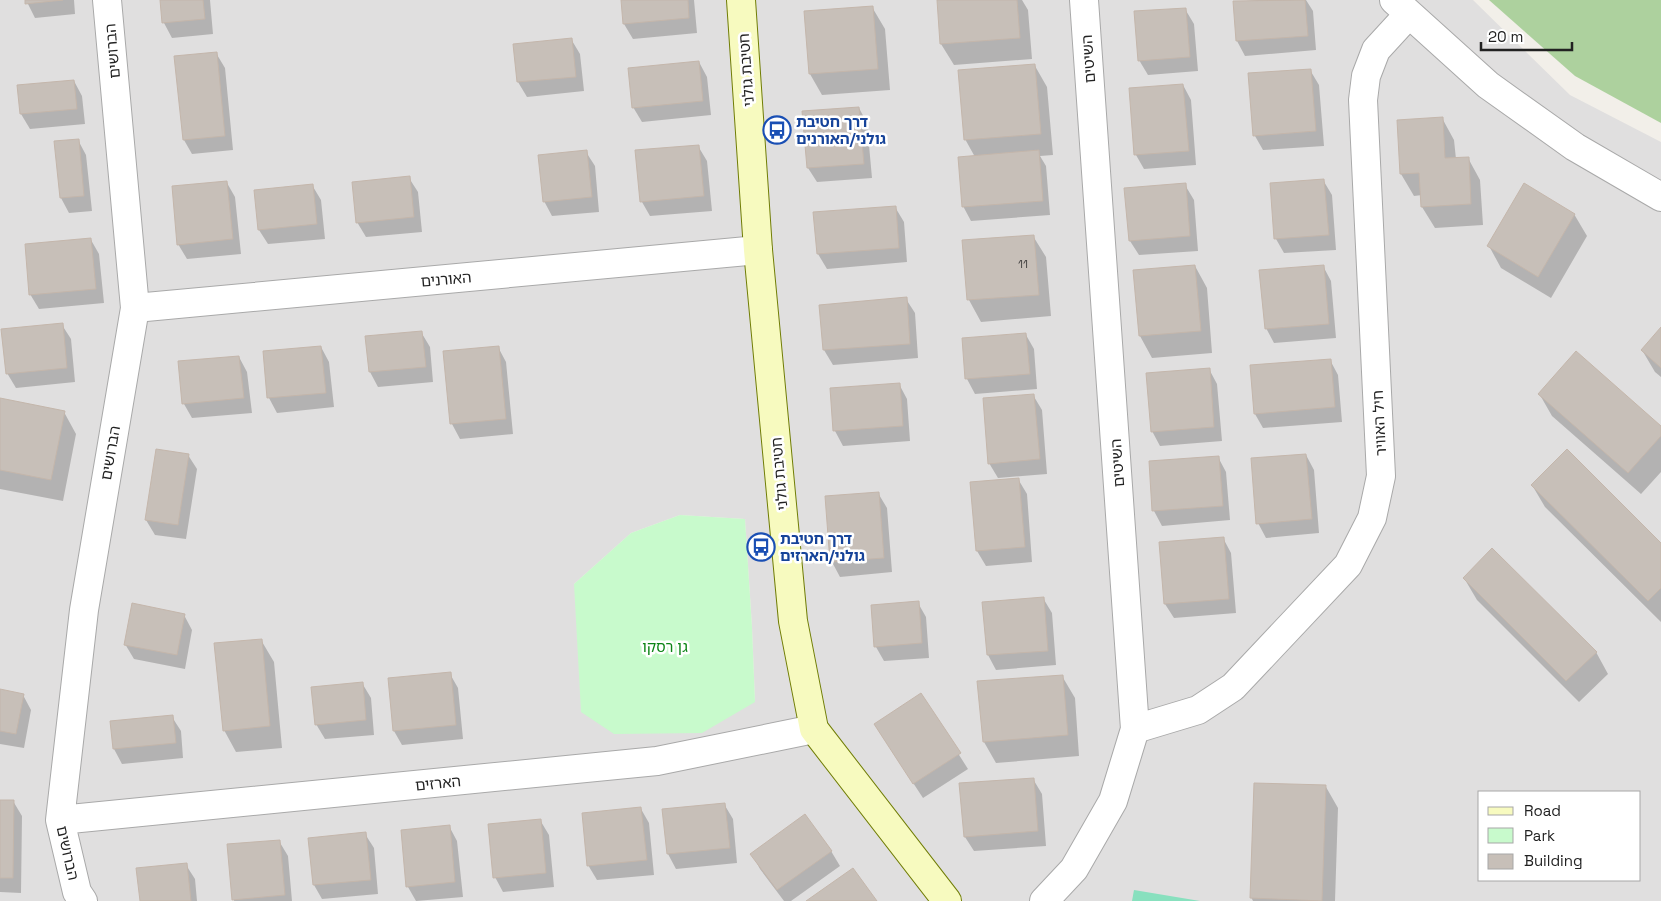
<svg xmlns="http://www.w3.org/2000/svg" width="1661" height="901" viewBox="0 0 1661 901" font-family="'Space Grotesk','Noto Sans Hebrew',sans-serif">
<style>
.residential{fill:#e0dfdf;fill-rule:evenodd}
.forest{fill:#add19e}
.park{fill:#c8facc}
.pitch{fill:#88e0be}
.shadow{fill:#0003}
.building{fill:#c7bfb8;stroke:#c4b6ab}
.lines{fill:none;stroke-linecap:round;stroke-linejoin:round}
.street-casing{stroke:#a9a9a9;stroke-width:30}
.secondary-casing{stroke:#707d05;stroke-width:30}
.street{stroke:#fff;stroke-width:28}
.secondary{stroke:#f7fabf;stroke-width:28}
.labels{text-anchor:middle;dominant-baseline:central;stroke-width:5;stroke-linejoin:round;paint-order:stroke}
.number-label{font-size:12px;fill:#4b4948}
.street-label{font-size:15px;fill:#222;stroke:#fff}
.transit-label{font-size:15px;font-weight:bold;fill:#164399;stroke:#fff;text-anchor:start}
.park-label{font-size:15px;fill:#0c8416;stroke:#fff}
</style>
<rect width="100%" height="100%" fill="#f2efe9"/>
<!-- residential -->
<path class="residential" d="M0,0H1473L1570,95L1661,142V901H0ZM680,515L745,519L752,627L755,701L574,584L631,533ZM1480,792H1640V880H1480Z"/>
<!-- forest -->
<path class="forest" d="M1489,0H1661V123L1575,76Z"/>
<!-- park -->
<path class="park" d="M680,515L745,519L752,627L755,702L702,733L614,734L581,712L574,584L631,533Z"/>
<!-- pitch -->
<path class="pitch" d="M1134,890L1200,901H1132Z"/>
<!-- shadow -->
<path class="shadow" d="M26,0H74L75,14L35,18Z
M161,0H210L213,34L172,38L164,23Z
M622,0H694L697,33L633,39L624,24Z
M938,0H1022L1028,10L1032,59L954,65L941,44Z
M1258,0H1306L1313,11L1316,50L1245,56L1237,41L1234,2Z
M872,7L885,29L890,90L822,95L810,74Z
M1185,9L1194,24L1198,71L1148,75L1139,60Z
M571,39L580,54L584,91L527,97L518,82Z
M216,53L225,68L233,150L192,154L184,140Z
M699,62L707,77L711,115L642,122L633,107Z
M1035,66L1047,87L1053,155L1040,156L1046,166L1050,215L971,221L963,206L975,157L965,139Z
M1310,70L1319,85L1324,146L1263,150L1255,136Z
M74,81L82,96L85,124L30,129L21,114L18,86Z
M1183,85L1191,100L1196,165L1144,169L1136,155Z
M859,108L867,123L872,178L817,182L808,168Z
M1442,118L1454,140L1456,159L1468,158L1480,180L1483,225L1435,228L1422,207V195L1414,196L1401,174L1398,121Z
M78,140L86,155L92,211L69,213L61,198L56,142Z
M698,146L707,161L712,211L650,216L642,202Z
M586,152L595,166L599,212L552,216L544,201Z
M409,178L418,192L422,232L366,237L357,222Z
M1323,180L1332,195L1336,250L1284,253L1276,239Z
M227,183L235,197L241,254L187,259L178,244Z
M312,185L321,200L325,239L268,244L259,230Z
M1185,185L1194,200L1198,251L1139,255L1130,241Z
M895,207L904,222L907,262L827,269L818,254L815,213Z
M1574,214L1587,236L1551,298L1501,268L1489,246Z
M1033,236L1046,257L1051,316L981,322L969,300L964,241Z
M91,240L99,254L104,303L39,309L30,294Z
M1195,266L1207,288L1212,353L1152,358L1140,336Z
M1323,266L1331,281L1336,338L1274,343L1266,328Z
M906,299L915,313L918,358L833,365L824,350L820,306Z
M62,325L71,339L75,382L16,388L7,373Z
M1661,329V377L1655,372L1642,350Z
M421,332L430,347L433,382L378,387L370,372L367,337Z
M1026,335L1034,349L1037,389L975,394L967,379Z
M321,347L329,362L334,407L277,413L269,398L264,352Z
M498,347L506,362L513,434L460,439L452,424L445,352Z
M239,357L247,372L252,413L192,418L184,404Z
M1330,360L1338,375L1342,422L1263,428L1255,414Z
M1209,369L1217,384L1222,441L1160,446L1152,431Z
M899,384L907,399L910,441L843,446L835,431L831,389Z
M1033,395L1042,410L1047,474L998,478L989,463Z
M1540,395L1661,428V472L1641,494L1552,416Z
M0,399L64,412L76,434L63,501L0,489Z
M188,455L197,469L186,539L155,535L146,520Z
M1306,455L1314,470L1319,533L1266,538L1258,523Z
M1218,457L1226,472L1230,520L1162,526L1154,511Z
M1018,479L1027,494L1032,562L986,566L977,551L972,483Z
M1532,485L1661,544V622L1545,507Z
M878,493L887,508L892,572L840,577L832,562L826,497Z
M1223,538L1231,553L1236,613L1174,618L1165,604Z
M1464,578L1596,652L1608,674L1579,702L1477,600Z
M1043,598L1052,613L1056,665L996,670L988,655Z
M918,603L926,617L929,658L884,661L876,647Z
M184,615L192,630L185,669L134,659L125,644Z
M261,640L274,662L282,748L236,752L224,730Z
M450,674L458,688L463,739L402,745L394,731Z
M1062,676L1075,698L1079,756L996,763L984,742Z
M362,683L371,698L374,735L325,739L316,724Z
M0,690L23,695L31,710L24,748L0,744Z
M921,695L968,769L923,798L875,725Z
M172,717L181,731L183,758L122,764L114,749L111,722Z
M1033,779L1042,794L1046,846L974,851L965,837Z
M1326,787L1338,808L1335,901H1253L1251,897Z
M0,801H13L22,816L21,893L0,892Z
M724,804L733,819L737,863L676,869L668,854L663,810Z
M641,809L649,823L654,875L597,880L588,865Z
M540,820L549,835L554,887L503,892L495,877Z
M449,826L457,841L463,897L416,901L408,887Z
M365,834L374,848L378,894L322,899L314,885Z
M279,841L288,856L292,901H234L228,846Z
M831,851L840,866L791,901H784L760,869L752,854Z
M186,865L195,879L197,901H141Z"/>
<!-- building -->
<path class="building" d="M25,0H63L25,4Z
M160,0H203L205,19L162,23Z
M621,0H688L689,18L623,24Z
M937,0H1017L1020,38L940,44Z
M1305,0L1308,36L1236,41L1233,1Z
M873,6L878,69L809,74L804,11Z
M1186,8L1190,57L1138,61L1134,11Z
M572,38L576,77L517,82L513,44Z
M217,52L225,136L183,140L174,56Z
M699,61L703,101L632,108L628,68Z
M1035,64L1041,134L964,140L958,70Z
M1311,69L1316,131L1253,136L1248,73Z
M74,80L77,109L20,114L17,85Z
M1183,84L1189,151L1134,155L1129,88Z
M859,107L864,164L807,168L802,111Z
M1443,117L1445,158L1469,157L1471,204L1421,207L1419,173L1400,174L1397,120Z
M79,139L84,196L60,198L54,141Z
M699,145L704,196L640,202L635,150Z
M587,150L592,197L543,202L538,155Z
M1039,150L1043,201L962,207L958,157Z
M410,176L414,217L356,223L352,182Z
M1324,179L1329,235L1274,239L1270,183Z
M227,181L233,239L177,245L172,186Z
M1186,183L1190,236L1129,241L1124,188Z
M1524,183L1575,214L1538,277L1487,246Z
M313,184L317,224L258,230L254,190Z
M896,206L899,248L817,254L813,212Z
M1034,235L1039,295L967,300L962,240Z
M91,238L96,289L29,295L25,244Z
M1195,265L1201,331L1139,336L1133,270Z
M1324,265L1329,324L1265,329L1259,270Z
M907,297L910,344L823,350L819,305Z
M63,323L67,368L6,374L1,329Z
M1661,327V368L1641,350Z
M422,331L426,367L369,372L365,336Z
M1026,333L1030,374L965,379L962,338Z
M321,346L326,393L267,398L263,351Z
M499,346L506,419L450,424L443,351Z
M1576,351L1661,426V436L1628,473L1538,394Z
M239,356L244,398L182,404L178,361Z
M1331,359L1335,407L1254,414L1250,365Z
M1210,368L1214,427L1151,432L1146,373Z
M900,383L903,426L833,431L830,388Z
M1034,394L1040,459L988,464L983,398Z
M0,398L65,411L51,480L0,470Z
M156,449L189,454L178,525L145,520Z
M1567,449L1661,543V588L1648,601L1531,485Z
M1306,454L1312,519L1256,524L1251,458Z
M1219,456L1223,506L1152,511L1149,461Z
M1019,478L1025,547L976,551L970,482Z
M879,492L884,558L830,562L825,496Z
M1224,537L1229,599L1164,604L1159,542Z
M1492,548L1597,652L1566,681L1463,578Z
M1044,597L1048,651L987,655L982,602Z
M919,601L922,643L874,647L871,605Z
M132,603L185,614L177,655L124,645Z
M262,639L270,726L223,731L214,643Z
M451,672L456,725L393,731L388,678Z
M1063,675L1068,735L983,742L977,681Z
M363,682L366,720L315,725L311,687Z
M0,689L24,694L16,734L0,731Z
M921,693L961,753L913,784L874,724Z
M173,715L176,743L113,749L110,721Z
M1034,778L1038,831L964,837L959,783Z
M1254,783L1326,785L1322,901L1250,898Z
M0,800H14L13,878H0Z
M725,803L730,848L667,854L662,809Z
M641,807L647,860L587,866L582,813Z
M805,814L832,851L777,890L750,854Z
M541,819L546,873L493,878L488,824Z
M450,825L455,882L406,887L401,830Z
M366,832L371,880L313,885L308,838Z
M280,840L285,895L232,900L227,844Z
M187,863L191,901H140L136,868Z
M853,868L877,901H806Z"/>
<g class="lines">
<!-- street casing -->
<g class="street-casing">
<path id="street" d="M1394,0L1488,85L1575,147L1661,197
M135,308L758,250
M1135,729L1198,710L1233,687L1348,565L1372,518L1381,476L1363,100L1366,76L1376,50L1409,14
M60,820L657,761L814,729
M83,901L77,892L60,820L84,610L135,308L107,0
M1044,901L1074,869L1113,801L1135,729L1084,0"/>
</g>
<!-- secondary casing -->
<g class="secondary-casing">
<path id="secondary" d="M741,0L758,250L793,621L814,729L947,901"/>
</g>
<!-- street -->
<use href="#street" class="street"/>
<!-- secondary -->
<use href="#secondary" class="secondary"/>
</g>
<!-- icons -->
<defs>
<g id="bus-ring" transform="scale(1.4375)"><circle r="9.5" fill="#fff" stroke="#1a4fb4" stroke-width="1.5"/><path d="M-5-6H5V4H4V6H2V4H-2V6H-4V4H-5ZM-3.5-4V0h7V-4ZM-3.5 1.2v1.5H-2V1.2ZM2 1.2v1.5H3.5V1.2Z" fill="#1a4fb4"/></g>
</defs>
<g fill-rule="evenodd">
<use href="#bus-ring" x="777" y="130"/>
<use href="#bus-ring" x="761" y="547"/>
</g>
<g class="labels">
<!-- number labels -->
<g class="number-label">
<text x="1023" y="264">11</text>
</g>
<!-- street labels -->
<g class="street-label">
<text transform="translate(112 51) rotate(-95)">הברושים</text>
<text transform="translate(1088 59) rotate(-94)">השיטים</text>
<text transform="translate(746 70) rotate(-94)">חטיבת גולני</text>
<text transform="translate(446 279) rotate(-5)">האורנים</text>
<text transform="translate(1379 423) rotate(-93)">חיל האוויר</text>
<text transform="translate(110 453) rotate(-80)">הברושים</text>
<text transform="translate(1117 463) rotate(-94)">השיטים</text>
<text transform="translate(779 474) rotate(-95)">חטיבת גולני</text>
<text transform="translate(438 783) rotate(-6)">הארזים</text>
<text transform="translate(68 853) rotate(77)">הברושים</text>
</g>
<!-- transit labels -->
<g class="transit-label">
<text x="796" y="121">דרך חטיבת<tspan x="796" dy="17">גולני/האורנים</tspan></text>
<text x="780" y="538">דרך חטיבת<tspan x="780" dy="17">גולני/הארזים</tspan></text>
</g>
<!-- park labels -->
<g class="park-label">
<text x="665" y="646">גן רסקו</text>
</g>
</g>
<!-- legend -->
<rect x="1478" y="791" width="162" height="90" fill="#ffffff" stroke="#a7a7a7"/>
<rect x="1488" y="807" width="25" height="8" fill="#f7fabf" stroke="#a7a7a7"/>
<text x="1524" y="816" font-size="15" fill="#222222">Road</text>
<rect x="1488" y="828" width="25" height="15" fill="#c8facc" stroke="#a7a7a7"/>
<text x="1524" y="841" font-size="15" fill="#222222">Park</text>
<rect x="1488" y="854" width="25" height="15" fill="#c7bfb8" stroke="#a7a7a7"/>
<text x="1524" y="866" font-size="15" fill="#222222">Building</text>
<!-- scale -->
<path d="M1481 42v8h91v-8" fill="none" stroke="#222222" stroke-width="2.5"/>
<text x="1488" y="42" font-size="15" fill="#222222" stroke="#ffffff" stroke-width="4" paint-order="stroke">20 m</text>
</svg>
